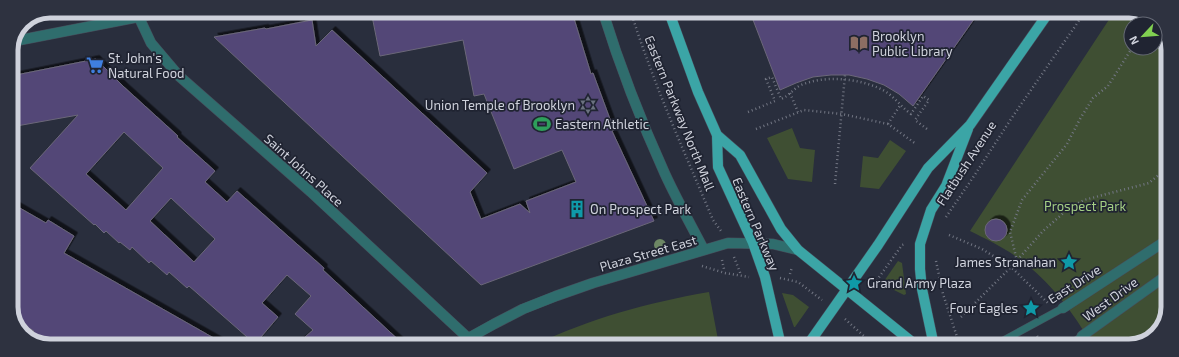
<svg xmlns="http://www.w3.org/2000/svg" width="1179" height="357" viewBox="0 0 1179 357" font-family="'Exo 2',sans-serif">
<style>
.green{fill:#3f4f33;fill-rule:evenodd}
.building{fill:#524677;stroke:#6b6779;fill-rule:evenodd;filter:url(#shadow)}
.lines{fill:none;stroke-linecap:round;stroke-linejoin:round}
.service-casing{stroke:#474c5a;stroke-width:8}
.pedestrian-casing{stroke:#474c5a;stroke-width:11}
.minor-casing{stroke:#474c5a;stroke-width:11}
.primary-casing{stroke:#474c5a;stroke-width:11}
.path{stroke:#737784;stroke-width:2.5;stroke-dasharray:1 3;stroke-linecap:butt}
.service{stroke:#2f6d6d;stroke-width:7}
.pedestrian{stroke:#2f6d6d;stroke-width:10}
.minor{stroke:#2f6d6d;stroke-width:10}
.primary{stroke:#3ba5a6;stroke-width:10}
.tree{fill:#6d8764}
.labels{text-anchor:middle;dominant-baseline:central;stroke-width:3.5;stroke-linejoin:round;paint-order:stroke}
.poi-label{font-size:13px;fill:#cfd2dc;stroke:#202432;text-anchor:start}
.street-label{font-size:13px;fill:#cfd2dc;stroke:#202432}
.park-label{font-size:13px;fill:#a4cf84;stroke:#202432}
.rim{fill:none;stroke:#cfd2dc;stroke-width:5}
</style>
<defs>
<filter id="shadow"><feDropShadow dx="3.5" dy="-3.5" stdDeviation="0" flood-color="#0009"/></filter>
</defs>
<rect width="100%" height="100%" fill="#292e3d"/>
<!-- green -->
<path class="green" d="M1114,12H1139L1158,24L1168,47L1167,317L1153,338L1129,346H1093C1072,311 1051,282 1018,258C1003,247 986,239 970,231ZM1131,24H1155V48H1131Z
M792,128L800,148L815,150L812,182L788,179L767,138Z
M890,140L906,151L879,189L860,187L863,156L878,158Z
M898,261L902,263L906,294L904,295L882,284Z
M709,292L719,345H534C592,318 646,303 709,292Z
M782,293L793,295L809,307L795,327H794Z"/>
<!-- building -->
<path class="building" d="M371,11L572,12L591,74L593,73L614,130L612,131L654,221L481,285L214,37L265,28L266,29L312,20L316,46L332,30L487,173L470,192L481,219L520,204L530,213L526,201L576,182L562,150L514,169L484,94L474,96L463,40L380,56Z
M750,12H979L913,106L899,94L884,85L867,79L849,75H831L813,77L796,83L780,90Z
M96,59L124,87L178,136L177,137L215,171L205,182L227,202L237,191L324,268L323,270L404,345H296L313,330L295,314L311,296L287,275L262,303L278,317L255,344L189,286L187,288L169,272L167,275L151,261L149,263L132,247L130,250L120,242L119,243L106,231L104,233L95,224L94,225L30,168L78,115L11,127V76ZM124,132L163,168L126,210L86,174ZM171,198L215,239L194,262L150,221Z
M11,203L46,223L48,220L74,236L64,253L226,345H54L33,333L34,331L15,320L11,310V261L20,245L11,240Z
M985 230a11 11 0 1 1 22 0a11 11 0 1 1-22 0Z"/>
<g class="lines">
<!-- service casing -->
<g class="service-casing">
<path id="service" d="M993,346L1063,308
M1069,346L1082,336"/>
</g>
<!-- pedestrian casing -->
<g class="pedestrian-casing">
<path id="pedestrian" d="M1063,308L1167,240
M1082,336L1167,275"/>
</g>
<!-- minor casing -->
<g class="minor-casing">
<path id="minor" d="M136,11L151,43L179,76L311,192L468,338
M603,12C620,67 641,121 665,174C677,200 691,225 704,250
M15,41L169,11
M456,345L494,324L523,309L556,296L593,283L728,243L773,244L798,250"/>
</g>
<!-- primary casing -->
<g class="primary-casing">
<path id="primary" d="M669,12L698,92L717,135L718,167L753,243L765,277L781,346
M717,135L740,155L781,229L798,250L917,346
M807,346L878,245L928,168L970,125L1049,12
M934,346L922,289L920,269V244L931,210L946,186L968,129"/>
</g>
<!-- path -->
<path class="path" d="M631,12C653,83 684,151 713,220L721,231
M1148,24L1151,20
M790,93L798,112
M748,112L775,101L766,79L772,77L781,99C789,96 793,89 801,85C825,75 859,78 883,90C894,96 901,107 911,114L923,96L929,100L915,120L927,129
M888,124L901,104
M756,129L804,110L842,114L888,124L916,144
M835,184L845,75
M946,217L974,176L1013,116L1085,12
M949,235L982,249L1011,267L1048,303
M734,257L741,275
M722,260L724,269
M936,261L943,294L960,346
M1017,261L1010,232L1022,200L1067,144L1080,119L1093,98L1108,86L1132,48
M702,266L725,273L749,277
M790,274L792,267
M780,278L798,282L822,300
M872,287L902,245L905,244
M961,317L1011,267L1043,231L1068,209L1084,200L1149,183L1167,168
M845,319L875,346
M1037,336L1043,346"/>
<!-- service -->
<use href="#service" class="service"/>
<!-- pedestrian -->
<use href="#pedestrian" class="pedestrian"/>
<!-- minor -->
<use href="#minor" class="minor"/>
<!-- primary -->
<use href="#primary" class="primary"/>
</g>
<!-- trees -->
<circle class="tree" cx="660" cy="245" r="6"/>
<!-- icons -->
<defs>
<g id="library-bare" transform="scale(1.38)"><path d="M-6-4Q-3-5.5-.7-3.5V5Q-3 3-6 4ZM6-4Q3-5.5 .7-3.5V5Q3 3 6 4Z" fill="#8d6e63" stroke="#202432" stroke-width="2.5" paint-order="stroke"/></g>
<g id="supermarket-bare" transform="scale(1.38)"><path d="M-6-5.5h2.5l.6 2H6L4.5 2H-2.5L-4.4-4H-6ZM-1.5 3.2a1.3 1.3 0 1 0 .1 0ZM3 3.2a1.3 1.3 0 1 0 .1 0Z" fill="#3f7fe0" stroke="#202432" stroke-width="2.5" paint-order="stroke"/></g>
<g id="synagogue-bare" transform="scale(1.38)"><path d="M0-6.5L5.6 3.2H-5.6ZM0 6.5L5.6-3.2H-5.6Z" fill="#6b7280" stroke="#202432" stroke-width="2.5" paint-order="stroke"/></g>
<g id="stadium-bare" transform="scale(1.38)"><path d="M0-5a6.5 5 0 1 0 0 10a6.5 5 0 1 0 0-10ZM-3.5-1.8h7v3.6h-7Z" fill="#2e9e5b" stroke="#202432" stroke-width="2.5" paint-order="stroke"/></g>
<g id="building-bare" transform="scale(1.38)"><path d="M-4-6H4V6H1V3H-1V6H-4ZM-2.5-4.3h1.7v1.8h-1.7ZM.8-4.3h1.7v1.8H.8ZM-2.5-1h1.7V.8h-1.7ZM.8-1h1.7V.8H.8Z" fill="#0f9aa8" stroke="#202432" stroke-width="2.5" paint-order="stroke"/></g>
<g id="sight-bare" transform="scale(1.38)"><path d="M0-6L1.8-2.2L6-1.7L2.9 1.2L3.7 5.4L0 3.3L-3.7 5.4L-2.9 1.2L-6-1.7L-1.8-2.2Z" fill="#0f9aa8" stroke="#202432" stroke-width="2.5" paint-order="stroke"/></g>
</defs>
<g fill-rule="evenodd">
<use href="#library-bare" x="859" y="43"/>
<use href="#supermarket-bare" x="95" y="65"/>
<use href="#synagogue-bare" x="588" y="105"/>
<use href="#stadium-bare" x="542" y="124"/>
<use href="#building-bare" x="577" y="209"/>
<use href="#sight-bare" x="1069" y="262"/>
<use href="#sight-bare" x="854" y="283"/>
<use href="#sight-bare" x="1031" y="308"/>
</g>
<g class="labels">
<!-- poi labels -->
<g class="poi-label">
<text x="872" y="36">Brooklyn<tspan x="872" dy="15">Public Library</tspan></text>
<text x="108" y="58">St. John's<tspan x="108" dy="15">Natural Food</tspan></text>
<text x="575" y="105" text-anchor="end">Union Temple of Brooklyn</text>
<text x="555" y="124">Eastern Athletic</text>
<text x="590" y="209">On Prospect Park</text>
<text x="1056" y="262" text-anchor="end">James Stranahan</text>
<text x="867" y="283">Grand Army Plaza</text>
<text x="1018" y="308" text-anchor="end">Four Eagles</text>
</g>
<!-- street labels -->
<g class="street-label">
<text transform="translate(680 113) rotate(68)">Eastern Parkway North Mall</text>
<text transform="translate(966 163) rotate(-57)">Flatbush Avenue</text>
<text transform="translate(304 170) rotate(42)">Saint Johns Place</text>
<text transform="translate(756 224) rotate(67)">Eastern Parkway</text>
<text transform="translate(648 253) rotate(-16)">Plaza Street East</text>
<text transform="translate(1074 284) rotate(-33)">East Drive</text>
<text transform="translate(1110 299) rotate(-36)">West Drive</text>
</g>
<!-- park labels -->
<g class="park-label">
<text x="1085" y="206">Prospect Park</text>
</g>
</g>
<!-- crop -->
<path d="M0 0H1179V357H0ZM50 18H1129A32 32 0 0 1 1161 50V307A32 32 0 0 1 1129 339H50A32 32 0 0 1 18 307V50A32 32 0 0 1 50 18Z" fill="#2e3240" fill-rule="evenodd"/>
<path class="rim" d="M50 18H1129A32 32 0 0 1 1161 50V307A32 32 0 0 1 1129 339H50A32 32 0 0 1 18 307V50A32 32 0 0 1 50 18Z"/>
<!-- north arrow -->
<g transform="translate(1143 36) rotate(244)"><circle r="19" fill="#202432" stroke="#666a76"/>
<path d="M0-3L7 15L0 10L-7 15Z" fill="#81d051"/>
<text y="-6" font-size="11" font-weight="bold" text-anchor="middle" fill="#cfd2dc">N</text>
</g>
</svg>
